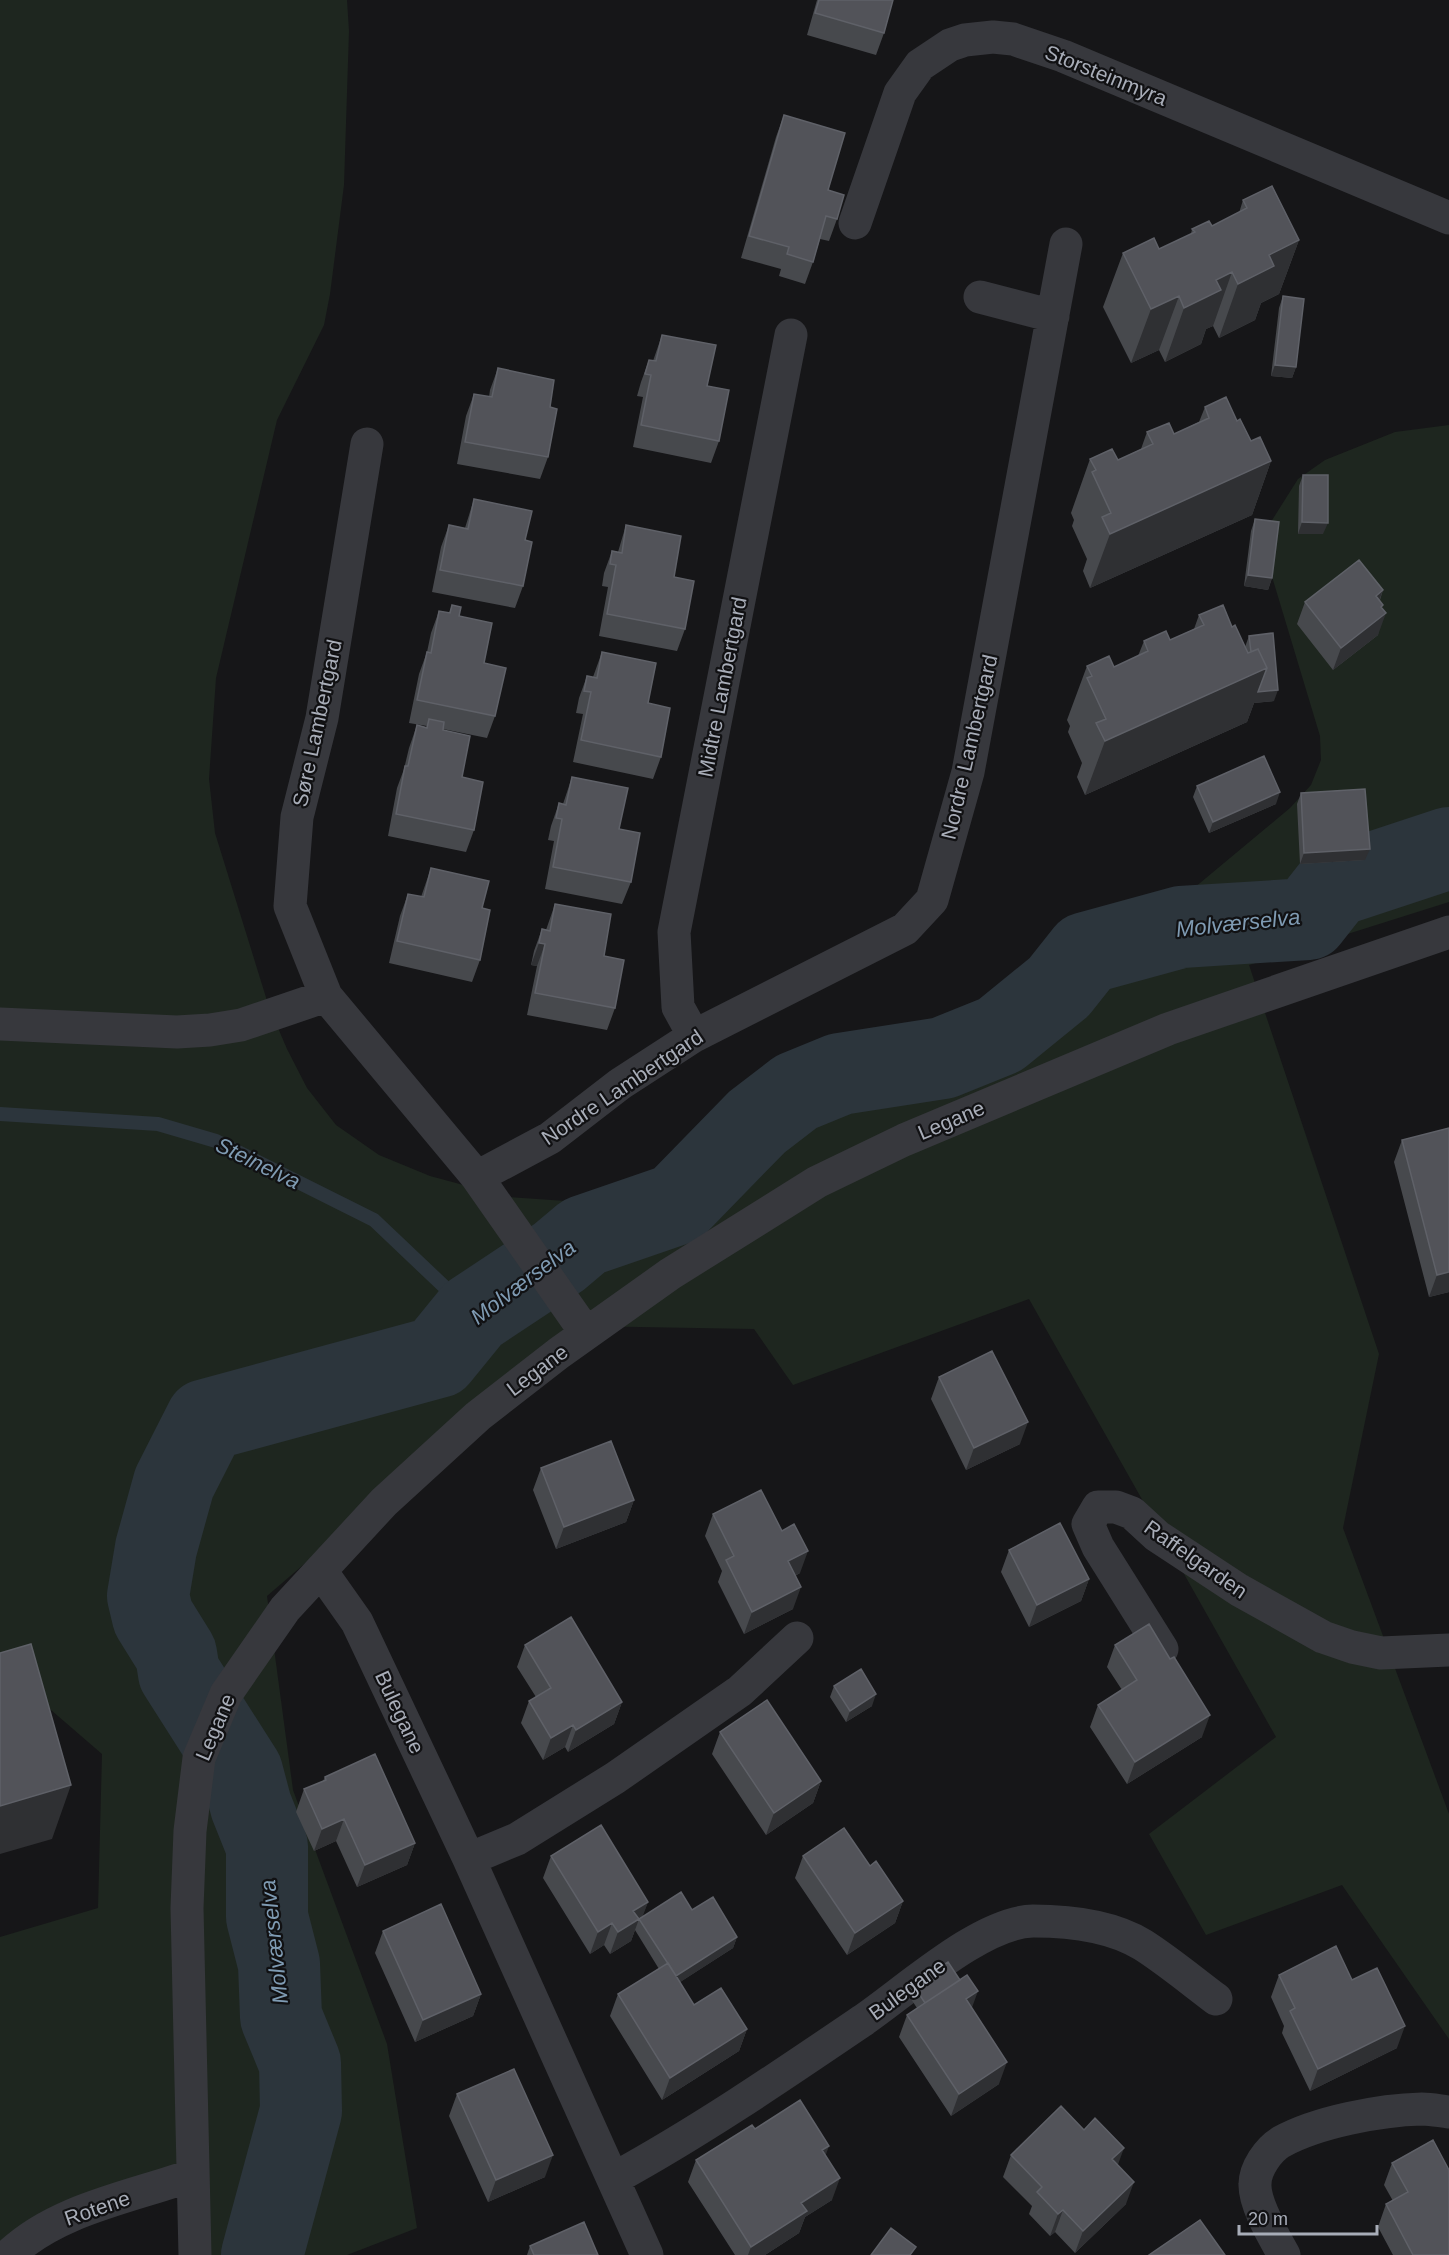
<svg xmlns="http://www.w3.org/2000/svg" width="1449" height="2255" viewBox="0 0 1449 2255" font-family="Helvetica,sans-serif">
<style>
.green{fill:#1e261f}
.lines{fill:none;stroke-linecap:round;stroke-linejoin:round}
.stream{stroke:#2c353c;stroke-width:14}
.river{stroke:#2c353c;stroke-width:82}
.minor{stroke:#37383d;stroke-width:33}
.wall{fill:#47494d}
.shaded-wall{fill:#2f3033}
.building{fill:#525359;stroke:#5f6168;stroke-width:1.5}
.labels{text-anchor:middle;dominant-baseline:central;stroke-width:4.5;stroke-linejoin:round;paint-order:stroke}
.street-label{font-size:21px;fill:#a8adb8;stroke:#111113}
.water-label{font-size:22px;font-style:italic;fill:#7f9bb3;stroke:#111113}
</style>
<rect width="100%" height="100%" fill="#161618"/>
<!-- green -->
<path class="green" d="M0,0H347L349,31L344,185L330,294L324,325L277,420L216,678L209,779L215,833L269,1007L287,1049L307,1088L336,1125L379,1155L430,1176L508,1197L595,1203L627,1200L717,1170L774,1146L1063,974L1194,888L1290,808L1311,785L1321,760L1320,736L1270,570L1269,525L1298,479L1325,460L1395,432L1449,425V902L1249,965L1379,1354L1343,1528L1449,1814V2039L1342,1885L1206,1935L1149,1834L1276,1737L1029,1299L793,1385L754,1329L581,1326L267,1596L293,1790L387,2044L417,2228L347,2255H200L196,2177L0,2255V1937L98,1908L102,1754L0,1666Z"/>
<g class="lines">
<!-- stream -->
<path class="stream" d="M0,1114L158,1124L216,1141L374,1220L473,1314"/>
<!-- river -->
<path class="river" d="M262,2255L301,2111L300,2063L281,2017L279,1964L267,1917V1846L251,1806L242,1772L179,1673L176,1654L153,1617L148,1596L156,1548L174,1483L206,1420L438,1357L473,1314L559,1257L584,1236L677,1204L757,1122L796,1092L840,1074L943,1058L1000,1035L1059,987L1086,953L1181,927L1308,919L1334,886L1449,848"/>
<!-- minor -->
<path class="minor" d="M855,223L900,93L920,65L950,45L965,40L993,37L1013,39L1063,56L1449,218
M980,297L1053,316
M367,444L322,718L297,817L290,906L326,996L477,1177L586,1333
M0,1024L177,1032L210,1030L241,1025L326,996
M694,1036L678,1007L674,932L791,335
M477,1177L550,1138L620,1084L694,1036L905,929L932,900L968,772L1066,244
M321,1571L357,1622L469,1859L647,2255
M1162,1649L1098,1547L1088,1524L1098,1507H1116L1132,1513L1157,1536L1239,1590L1323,1637L1352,1647L1381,1653L1449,1650
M469,1859L517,1839L615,1778L740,1691L797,1638
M613,2179C699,2132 781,2076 862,2021C906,1991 981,1922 1033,1921C1069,1921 1112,1926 1143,1945C1168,1961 1192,1981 1216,1999
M9,2255C57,2209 131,2197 193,2175
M195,2255L187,1908L190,1831L199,1758L226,1694L285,1609L384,1502L478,1416L559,1353L670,1274L817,1182L904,1140L1168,1029L1449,932
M1284,2255C1274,2237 1254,2204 1255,2184C1255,2169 1268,2150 1281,2142C1317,2122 1380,2110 1422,2109C1431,2109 1440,2111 1449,2112"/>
</g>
<!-- wall -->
<path class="wall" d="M817,0H893L884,33L876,55L807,35Z
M784,115L828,190L837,219L829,241L820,239L813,262L805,284L779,276L781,269L741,258L776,137Z
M1243,200L1299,240L1279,294L1261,303L1255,320L1219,338L1213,326L1206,329L1201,344L1165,362L1159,350L1131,363L1103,307L1123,253L1159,249L1191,234L1192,229L1212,226L1239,213Z
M1283,296L1296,367L1292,378L1271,376L1279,308Z
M662,335L707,386L719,441L711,463L633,447L643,397L637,396L641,382L649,360L653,361Z
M498,368L550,407L548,457L540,479L457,464L466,416L474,394L489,397L490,390Z
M1205,407L1237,421L1251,441L1271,461L1252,515L1090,588L1083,571L1087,559L1072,526L1074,520L1071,513L1090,459L1118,460L1141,449L1147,432L1174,434L1199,422Z
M1303,475L1323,534H1298L1299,486Z
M474,499L525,540L523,586L515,608L432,592L441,547L449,525L465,528Z
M1255,519L1272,578L1268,590L1244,586L1251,531Z
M626,525L674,577L685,629L677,651L599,636L608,587L602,586L604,573L612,551L618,552Z
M1383,590L1380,600L1382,608L1378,635L1333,670L1297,624L1305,602Z
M452,605L459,616L484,663L495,716L487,738L443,729L462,777L474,830L466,852L388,836L397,788L404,769L409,748L417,725L426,727L427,726L409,723L419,674L427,652L431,633L439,611L449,613Z
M1199,615L1232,627L1245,647L1249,636L1274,701L1254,703L1247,722L1085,795L1077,777L1082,763L1068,732L1070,726L1067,720L1087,666L1114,667L1138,656L1144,641L1170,640L1194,629Z
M602,652L648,703L661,757L653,779L573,762L583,714L576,713L579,698L587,676L593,677Z
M572,777L619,829L631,882L622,904L545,889L554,841L548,840L551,826L559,803L563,804Z
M1197,786L1276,804L1209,833L1193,797Z
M1301,793L1365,860L1300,864L1297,804Z
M431,868L482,908L480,960L472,982L389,963L400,916L408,894L421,897Z
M555,904L604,956L615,1008L607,1030L527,1015L537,966L531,965L534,951L542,929L546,930Z
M1402,1140L1449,1292L1429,1297L1394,1162Z
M939,1377L1020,1444L966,1470L931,1399Z
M541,1468L634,1500L626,1522L556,1549L533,1490Z
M713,1514L800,1573L795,1576L793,1609L744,1634L718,1582L722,1571L705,1536Z
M1009,1550L1089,1579L1081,1601L1029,1627L1001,1572Z
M525,1645L622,1702L614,1724L568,1752L565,1747L543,1760L521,1723L529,1701L536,1697L517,1667Z
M1115,1645L1170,1659L1202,1737L1127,1784L1090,1727L1098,1705L1122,1690L1107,1667Z
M834,1686L872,1706L846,1722L830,1697Z
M720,1732L821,1781L813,1803L766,1835L712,1754Z
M325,1777L415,1843L407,1865L357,1887L336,1841L314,1851L296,1812L304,1789L323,1781Z
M551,1856L648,1902L642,1916L692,1910L737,1937L733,1948L680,1982L694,2005L747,2029L739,2051L662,2100L610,2016L618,1994L659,1969L635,1930L631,1941L610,1954L604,1945L590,1954L543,1878Z
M803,1856L870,1866L903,1901L895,1923L847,1955L795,1878Z
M383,1931L481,1994L473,2016L415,2042L375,1953Z
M1279,1975L1397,2048L1310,2091L1282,2033L1284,2026L1271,1997Z
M913,1985L972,2008L999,2084L951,2116L899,2037L907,2015L917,2008L909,1996Z
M457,2094L545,2177L488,2202L449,2116Z
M755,2129L825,2155L832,2200L805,2217L799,2233L765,2255H735L688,2182L696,2160Z
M1011,2155L1117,2165L1126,2204L1075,2253L1055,2232L1050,2236L1029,2214L1032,2206L1003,2177Z
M1392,2163L1449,2255H1393L1378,2227L1386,2204L1393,2201L1384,2185Z
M530,2246L598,2255H527Z"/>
<!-- shaded-wall -->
<path class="shaded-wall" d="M1299,240L1279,294L1261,303L1255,320L1219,338L1238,284L1269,255Z
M1232,272L1213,326L1206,329L1201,344L1165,362L1184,308L1216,280Z
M1179,296L1159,350L1131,363L1151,309Z
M1275,365L1296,367L1292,378L1271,376Z
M1271,461L1252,515L1090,588L1110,534Z
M1302,522L1328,523L1323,534H1298Z
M1248,575L1272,578L1268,590L1244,586Z
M1383,590L1375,612L1376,596Z
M1383,605L1378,618L1386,613L1378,635L1333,670L1341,648Z
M1267,668L1278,690L1274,701L1254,703L1247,722L1085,795L1105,741Z
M1280,792L1276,804L1209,833L1213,822Z
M1370,849L1365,860L1300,864L1304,853Z
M539,943L545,944L537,966L531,965Z
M1449,1272V1292L1429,1297L1437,1275Z
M1028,1422L1020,1444L966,1470L974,1448Z
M634,1500L626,1522L556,1549L564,1527Z
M808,1551L800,1573L780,1583L788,1561Z
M1089,1579L1081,1601L1029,1627L1037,1605Z
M801,1587L793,1609L744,1634L752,1612Z
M876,1694L872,1706L846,1722L850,1711Z
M622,1702L614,1724L568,1752L576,1730Z
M1210,1715L1202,1737L1127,1784L1135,1762Z
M573,1725L565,1747L543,1760L551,1738Z
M821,1781L813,1803L766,1835L774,1813Z
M71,1785L52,1839L0,1854V1806Z
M344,1819L336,1841L314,1851L322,1829Z
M415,1843L407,1865L357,1887L365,1865Z
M903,1901L895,1923L847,1955L855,1933Z
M648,1902L641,1921L639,1919L631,1941L610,1954L618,1932L633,1911Z
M612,1923L604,1945L590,1954L598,1932Z
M737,1937L733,1948L671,1988L675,1976Z
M978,1991L970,2013L966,1999Z
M481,1994L473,2016L415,2042L423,2020Z
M1405,2026L1397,2048L1310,2091L1318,2069Z
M747,2029L739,2051L662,2100L670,2078Z
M1007,2062L999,2084L951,2116L959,2094Z
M829,2146L821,2168L822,2150Z
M1124,2148L1116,2170L1112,2159Z
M553,2155L545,2177L488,2202L496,2180Z
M840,2178L832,2200L805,2217L799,2233L765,2255H748L751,2247L801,2203Z
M1134,2182L1126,2204L1075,2253L1083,2231Z
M1063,2210L1055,2232L1050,2236L1058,2214Z"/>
<!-- building -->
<path class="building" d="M819,0H893L884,33L815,13Z
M784,115L845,133L828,190L844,195L837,219L826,216L813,262L787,254L789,247L749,236Z
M1272,186L1299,240L1269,255L1274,266L1238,284L1232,272L1216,280L1221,290L1184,308L1179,296L1151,309L1123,253L1154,238L1159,249L1195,232L1192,229L1209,221L1212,226L1247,208L1243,200Z
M1283,296L1304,299L1296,367L1275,365Z
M662,335L716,345L707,386L729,390L719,441L641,425L651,375L645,374L649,360L656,361Z
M498,368L554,380L550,407L557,409L548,457L465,442L474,394L492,397Z
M1226,397L1237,421L1240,419L1251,441L1260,437L1271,461L1110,534L1102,517L1111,513L1092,472L1096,470L1090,459L1112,449L1118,460L1153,444L1147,432L1169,423L1174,434L1209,418L1205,407Z
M1303,475H1328V523L1302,522Z
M474,499L532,511L525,540L532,542L523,586L440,570L449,525L468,529Z
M1255,519L1279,522L1272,578L1248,575Z
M626,525L681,536L674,577L694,581L685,629L607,614L616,565L610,564L612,551L622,553Z
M1359,560L1383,590L1376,596L1383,605L1381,607L1386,613L1341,648L1305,602Z
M452,605L461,607L459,616L492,623L484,663L506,668L495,716L417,700L427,652L431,653L439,611L450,613Z
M1223,605L1232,627L1235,625L1248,653L1258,649L1267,668L1105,741L1096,723L1106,719L1087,678L1092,676L1087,666L1109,656L1114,667L1148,651L1144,641L1166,631L1170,640L1204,625L1199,615Z
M1273,633L1278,690L1258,692L1267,668L1258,649L1251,652L1249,636Z
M602,652L656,663L648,703L670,708L661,757L581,740L591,692L584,691L587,676L597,678Z
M429,719L444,722L443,730L470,736L462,777L483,782L474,830L396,814L405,766H408L417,725L427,728Z
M1264,756L1280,792L1213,822L1197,786Z
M572,777L628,788L619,829L640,833L631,882L553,867L562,819L556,818L559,803L566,805Z
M1365,789L1370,849L1304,853L1301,793Z
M431,868L489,881L482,908L490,910L480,960L397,941L408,894L424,897Z
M555,904L611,914L604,956L624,960L615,1008L535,993L545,944L539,943L542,929L550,931Z
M1449,1128V1272L1437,1275L1402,1140Z
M992,1351L1028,1422L974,1448L939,1377Z
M611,1441L634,1500L564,1527L541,1468Z
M761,1490L782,1531L794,1524L808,1551L788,1561L801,1587L752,1612L726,1560L734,1556L713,1514Z
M1060,1523L1089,1579L1037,1605L1009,1550Z
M571,1617L622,1702L576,1730L573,1725L551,1738L529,1701L551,1688L525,1645Z
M1149,1624L1170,1659L1174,1657L1210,1715L1135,1762L1098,1705L1137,1680L1115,1645Z
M31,1644L71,1785L0,1806V1653Z
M861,1669L876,1694L850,1711L834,1686Z
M767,1700L821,1781L774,1813L720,1732Z
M375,1754L415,1843L365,1865L344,1819L322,1829L304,1789L326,1780L325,1777Z
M601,1825L648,1902L633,1911L639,1919L618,1932L612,1923L598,1932L551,1856Z
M844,1828L870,1866L876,1861L903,1901L855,1933L803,1856Z
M681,1892L692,1910L713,1897L737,1937L676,1976L639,1919Z
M441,1904L481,1994L423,2020L383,1931Z
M1336,1946L1352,1980L1377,1968L1405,2026L1318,2069L1290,2011L1295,2008L1279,1975Z
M948,1962L960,1980L925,2003L913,1985Z
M668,1963L694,2005L721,1988L747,2029L670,2078L618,1994Z
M967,1975L978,1991L966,1999L1007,2062L959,2094L907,2015Z
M514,2069L553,2155L496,2180L457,2094Z
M800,2100L829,2146L822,2150L840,2178L801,2203L807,2211L751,2247L696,2160L752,2125L755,2129Z
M1061,2106L1084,2130L1095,2118L1124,2148L1112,2159L1134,2182L1083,2231L1063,2210L1058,2214L1037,2192L1042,2187L1011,2155Z
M1433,2140L1449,2170V2255H1413L1386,2204L1408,2192L1392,2163Z
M1200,2220L1225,2255H1149Z
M584,2222L598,2255H534L530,2246Z
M891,2228L916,2247L910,2255H871Z"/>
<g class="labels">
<!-- street labels -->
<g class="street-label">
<text transform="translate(1106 75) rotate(22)">Storsteinmyra</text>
<text transform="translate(722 687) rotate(-79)">Midtre Lambertgard</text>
<text transform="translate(317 723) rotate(-78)">Søre Lambertgard</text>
<text transform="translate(969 747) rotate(-77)">Nordre Lambertgard</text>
<text transform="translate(622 1087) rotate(-34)">Nordre Lambertgard</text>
<text transform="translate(951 1120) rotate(-23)">Legane</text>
<text transform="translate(537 1370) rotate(-37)">Legane</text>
<text transform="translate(1196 1559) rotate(35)">Raffelgarden</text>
<text transform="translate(400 1712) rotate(65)">Bulegane</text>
<text transform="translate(215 1727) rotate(-67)">Legane</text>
<text transform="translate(907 1989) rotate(-36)">Bulegane</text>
<text transform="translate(97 2208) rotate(-19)">Rotene</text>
</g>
<!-- water labels -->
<g class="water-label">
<text transform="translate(1238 923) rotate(-6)">Molværselva</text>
<text transform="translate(258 1163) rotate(26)">Steinelva</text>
<text transform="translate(523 1282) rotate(-37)">Molværselva</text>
<text transform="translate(274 1942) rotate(-96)">Molværselva</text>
</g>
</g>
<!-- scale -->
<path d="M1239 2225v9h138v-9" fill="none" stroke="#a8adb8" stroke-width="3"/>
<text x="1248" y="2225" font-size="18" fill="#a8adb8" stroke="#111113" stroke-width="4.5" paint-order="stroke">20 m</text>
</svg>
